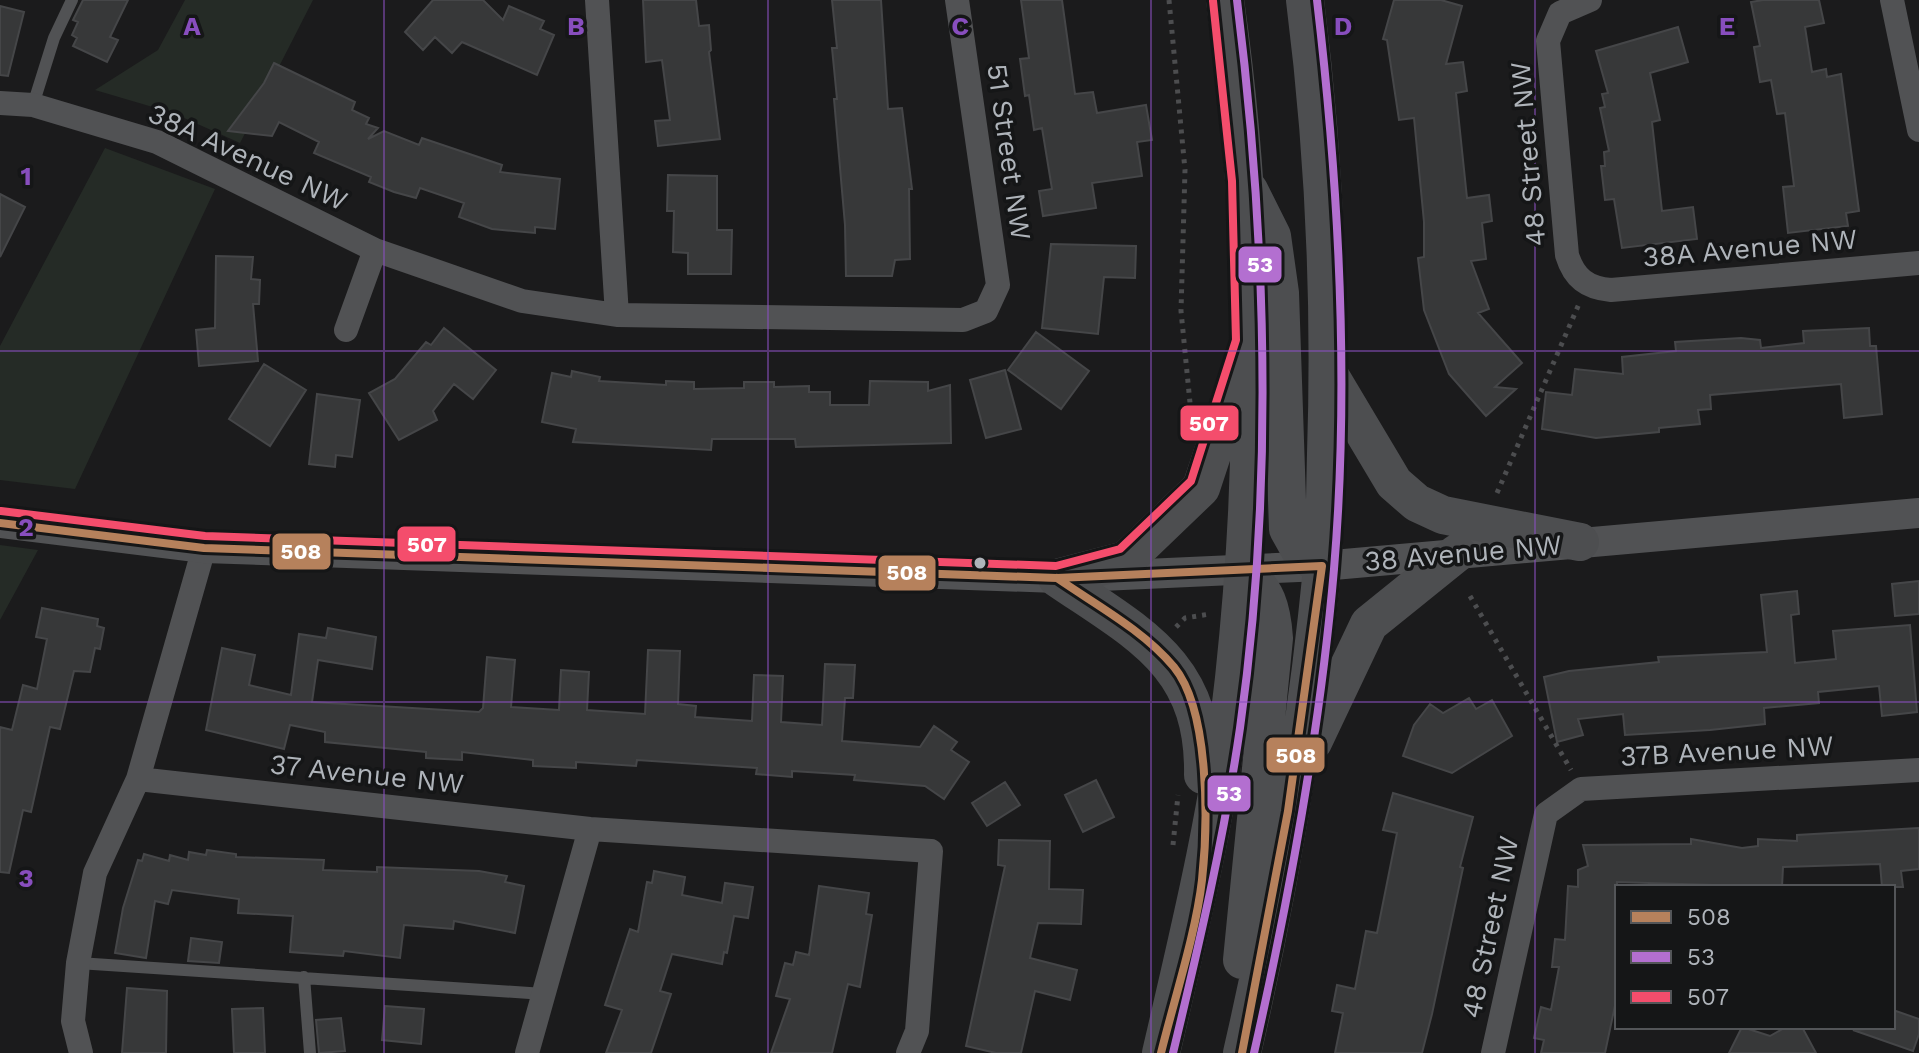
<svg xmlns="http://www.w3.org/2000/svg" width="1919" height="1053" viewBox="0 0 1919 1053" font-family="'Work Sans',sans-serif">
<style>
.green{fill:#252b26}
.building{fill:#373839;stroke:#454648;stroke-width:2}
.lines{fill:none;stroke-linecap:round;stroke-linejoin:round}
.path{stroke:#4c4d4f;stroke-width:5;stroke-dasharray:4 6;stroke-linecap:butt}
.service{stroke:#515254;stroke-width:12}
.minor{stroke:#515254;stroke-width:24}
.tertiary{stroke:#515254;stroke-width:30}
.primary{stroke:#4d4e50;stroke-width:38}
.bus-1-casing{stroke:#151617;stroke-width:14}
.bus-2-casing{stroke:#151617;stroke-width:14}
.bus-3-casing{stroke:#151617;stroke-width:14}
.bus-1{stroke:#b6815c;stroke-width:8}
.bus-2{stroke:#b36fd0;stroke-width:8}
.bus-3{stroke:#f44d6c;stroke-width:8}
.grid{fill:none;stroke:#884ebe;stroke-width:2;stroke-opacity:0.55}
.bus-dot{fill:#afb4ba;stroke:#151617;stroke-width:3}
.labels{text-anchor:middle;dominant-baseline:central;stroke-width:7;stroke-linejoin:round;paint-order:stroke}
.street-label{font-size:28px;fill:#afb4ba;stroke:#151617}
.grid-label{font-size:26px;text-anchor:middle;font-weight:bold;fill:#884ebe;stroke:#151617;stroke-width:7;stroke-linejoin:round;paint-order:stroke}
.line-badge{stroke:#151617;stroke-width:3}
.badge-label{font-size:22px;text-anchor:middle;font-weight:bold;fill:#fff}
</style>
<rect width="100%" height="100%" fill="#1b1b1c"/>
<!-- green -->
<path class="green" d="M185,0H313L240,143L173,113L95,90L158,50Z
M105,148L215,189L75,489L0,480V346Z
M0,545L38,550L0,620Z"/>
<!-- building -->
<path class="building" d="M83,0H128L110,37L118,40L107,62L73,46L77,38L72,35L78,22L73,20Z
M433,0H483L503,20L509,6L544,21L540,29L554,35L537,75L462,42L452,53L435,37L423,50L405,32Z
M643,0H696L699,26L709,25L711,50L709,52L720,139L658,146L655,121L670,120L662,60L646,62Z
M832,0H881L888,109L902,108L912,189H909L910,259L895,260L892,276H846L845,225L834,99H837L832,48H837Z
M1021,0H1062L1075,94L1093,92L1097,113L1146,105L1152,140L1137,142L1142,176L1092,183L1096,208L1043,216L1039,191L1052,189L1042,128L1034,130L1029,95L1025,96L1020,59L1029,58Z
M1394,0H1441L1462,6L1446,64L1463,62L1467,91L1456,93L1467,198L1489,195L1492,221L1482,223L1486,259L1471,261L1489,309L1478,313L1522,363L1495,387L1516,389L1486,416L1449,374L1424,310L1418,258L1424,257V222L1414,118L1399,120L1387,40L1383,39Z
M1763,0H1819L1824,23L1805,27L1812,72L1826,69L1827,77L1841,74L1859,211L1846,213L1848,226L1788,233L1783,187L1794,186L1785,113L1777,114L1771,80L1760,82L1754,47L1760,46L1751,2Z
M0,6L24,12L8,76L0,75Z
M1678,27L1688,62L1650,73L1660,120L1652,122L1662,211L1693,207L1697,239L1622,248L1614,199L1605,200L1601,166H1605L1604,152L1609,151L1600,108L1605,107L1602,94L1608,93L1596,51Z
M274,63L355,102L352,110L369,118L366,124L378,128L368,139L384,131L419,145L422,138L502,165L500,172L560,179L555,229L535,227V233L492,229L459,217L464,203L420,188L416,198L394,192L369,182L371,177L314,153L319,142L279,122L272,136L228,131L264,83Z
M668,175L717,176V230H732L731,274H688V253L673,252L674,211H667Z
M0,194L25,207L0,257Z
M1051,244L1136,246L1135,278L1104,277L1098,334L1042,328Z
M216,256L253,257L251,279L260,280L259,304H253L258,361L199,366L196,330L215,328Z
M444,328L496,370L473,399L454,384L433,411L437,420L399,440L369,393L395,379L426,342L431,345Z
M1869,328L1870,346H1876L1882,414L1844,418L1841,384L1710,395L1711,409L1698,410L1700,424L1659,428V432L1596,438L1542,429L1546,392L1572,395L1575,369L1623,374L1622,357L1676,351L1675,342L1741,338L1760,340L1761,348L1804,343L1803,331Z
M1036,332L1089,371L1061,409L1008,370Z
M264,364L306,390L270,446L229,419Z
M1005,370L1021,429L986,438L970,380Z
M572,371L600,377L599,381L666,385V381L694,382V389L744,388V382H774V387L809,386V392H830V405H869L870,381L928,382V391L950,385L951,443L796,447L795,439H712L711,450L573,442L576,429L542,422L552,373L571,377Z
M317,394L360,400L352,457L336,455L335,467L309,464Z
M1919,581V614L1895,616L1892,584Z
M1797,591L1799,614L1791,615L1795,663L1836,659L1833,631L1910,625L1917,712L1882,716L1879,686L1818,692L1819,703L1764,708L1765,724L1710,730L1625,735L1623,714L1578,719L1583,735L1557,742L1544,677L1569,671L1659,662L1658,657L1767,652L1761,595Z
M42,608L98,619L97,626L104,628L100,649L95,648L90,672L74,671L60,729L50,727L31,812L23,810L9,873L0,872V727L12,730L23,685L37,689L47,639L36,637Z
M328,628L376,637L372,669L318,660L312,702L479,712L483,708L487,657L515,660L511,707L559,710L561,670L589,672L587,710L645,714L648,650L680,651L678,704L696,706L695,717L752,721L754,675L783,676L781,722L822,725L825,664L855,665L853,698H845L842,741L920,747L934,726L957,742L951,750L969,762L944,799L925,786L854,780L855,775L792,771V777L756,774L757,768L637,760L636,766L576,762V768L533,766V760L462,752V760L426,758V752L325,742V732L290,725L284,749L206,730L222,648L255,655L249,685L291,695L299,634L326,638Z
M1469,698L1476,709L1492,700L1512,736L1452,773L1403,756L1414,725L1430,704L1443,713Z
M1096,780L1114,817L1083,832L1065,795Z
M1005,782L1020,805L987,826L972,803Z
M1393,793L1473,817L1460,867L1463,868L1432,1014L1422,1053H1335L1343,1013L1332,1011L1337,985L1355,989L1366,931L1377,933L1397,833L1383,830Z
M1919,828V869L1901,871L1903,887H1882L1880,864L1783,867L1782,887L1617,882V996L1605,1053H1541L1544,1040L1534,1038L1541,1007L1551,1010L1559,967H1552L1555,939L1565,940L1568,886L1578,887V870L1588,866L1583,845L1691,844V839L1742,848L1758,846V839L1797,841V835Z
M999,840L1050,841L1049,889L1083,890L1081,924L1038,923L1030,958L1077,970L1070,1000L1035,991L1021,1053H996L966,1046L1005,866L998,865Z
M207,850L236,854V857L324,860L323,870L377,872V867L479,871L507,876L505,882L524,886L515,933L454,921L453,929L404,925L400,958L344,951L343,956L290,952L293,916L238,913L239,899L172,890L168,904L155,901L146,958L115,953L123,908L138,860L142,861L144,854L169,861L170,855L188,860L189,852L206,855Z
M654,871L685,877L682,895L722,903L725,883L753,887L748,918L734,916L727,953L724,952L722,964L672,954L660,991L671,994L651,1053H606L622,1010L605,1005L630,929L638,932L647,882L652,883Z
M819,886L869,893L866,914L872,915L860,987L848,984L832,1053H771L790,999L776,996L785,963L793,965L796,952L809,955Z
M191,938L222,942L219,963L188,961Z
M127,988L167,991L166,1053H122Z
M385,1006L424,1009L421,1044L382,1040Z
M263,1008L265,1053H234L232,1009Z
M1893,1010L1919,1019V1034L1913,1051L1853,1030L1893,1027Z
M341,1018L345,1051L319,1053L316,1020Z
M1742,1027L1770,1036L1786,1027H1802L1816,1053H1729Z"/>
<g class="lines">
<!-- path -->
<path class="path" d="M1169,0L1185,170L1181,311L1191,413
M1497,493L1579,304
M1470,596L1571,770
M1176,627L1185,618L1210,614
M1173,845L1178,795"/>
<!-- service -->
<path class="service" d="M33,105L54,38L72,0
M78,963L544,994
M304,977L310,1053"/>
<!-- minor -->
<path class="minor" d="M597,0L617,315
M1590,0L1560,13L1548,41L1567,255C1574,278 1587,288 1611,290L1919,263
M1892,0L1919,130
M0,103L33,105L157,142L375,250L522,301L617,315L963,320L986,311L998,285L957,0
M346,330L375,250
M138,779L590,829L931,851L917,1031L908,1053
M81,1053L73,1021L78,963L95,873L138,779L204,548
M527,1053L590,829
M1493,1053L1546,814L1581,789L1919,770"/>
<!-- tertiary -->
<path class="tertiary" d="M0,523L204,548L1057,578L1322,566L1919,513"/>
<!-- primary -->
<path class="primary" d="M1249,190L1272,236L1280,293L1288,529L1302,554L1322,566
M1329,374L1394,483L1417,503L1443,515L1580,542
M1057,578C1139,634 1205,664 1203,775
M1057,578L1126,560L1201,488L1237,379
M1313,742L1369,624L1457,553
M1242,960L1274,638C1272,609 1267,589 1243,572
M1161,1053C1190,929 1220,805 1234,678C1258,455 1257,222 1225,0
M1242,1053C1279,893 1306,732 1322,569C1325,531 1325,492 1326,454C1331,302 1324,150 1305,0"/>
<!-- bus-1 casing -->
<g class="bus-1-casing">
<path id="bus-1" d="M0,523L204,548L1057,578L1322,566L1288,811L1242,1053
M1057,578C1096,605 1143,630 1174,667C1210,711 1208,825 1202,880C1196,933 1174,1000 1161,1053"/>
</g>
<!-- bus-2 casing -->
<g class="bus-2-casing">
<path id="bus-2" d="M1173,1053C1199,945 1224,838 1240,728C1274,487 1267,241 1237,0
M1254,1053C1290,894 1320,732 1334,569C1350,380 1339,187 1317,0"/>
</g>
<!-- bus-3 casing -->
<g class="bus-3-casing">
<path id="bus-3" d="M1,511L205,536L1056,566L1120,549L1191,481L1236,340L1232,181L1213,1"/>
</g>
<!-- bus-1 -->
<use href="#bus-1" class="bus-1"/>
<!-- bus-2 -->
<use href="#bus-2" class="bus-2"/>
<!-- bus-3 -->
<use href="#bus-3" class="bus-3"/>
</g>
<!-- grid -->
<path class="grid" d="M384,0V1053M768,0V1053M1151,0V1053M1535,0V1053M0,351H1919M0,702H1919"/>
<!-- markers -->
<circle class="bus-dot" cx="980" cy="563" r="7"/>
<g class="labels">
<!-- street labels -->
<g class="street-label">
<text transform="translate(1009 152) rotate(82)">51 Street NW</text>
<text transform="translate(1528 154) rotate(-95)">48 Street NW</text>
<text transform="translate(248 157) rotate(25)">38A Avenue NW</text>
<text transform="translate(1750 248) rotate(-5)">38A Avenue NW</text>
<text transform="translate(1463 553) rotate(-5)">38 Avenue NW</text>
<text transform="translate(1727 751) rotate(-3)">37B Avenue NW</text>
<text transform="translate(367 774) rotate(6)">37 Avenue NW</text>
<text transform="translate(1490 927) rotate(-78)">48 Street NW</text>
</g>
</g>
<g class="grid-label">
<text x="192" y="35">A</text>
<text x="576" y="35">B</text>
<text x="960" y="35">C</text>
<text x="1343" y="35">D</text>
<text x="1727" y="35">E</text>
<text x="26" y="185">1</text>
<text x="26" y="536">2</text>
<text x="26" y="887">3</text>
</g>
<g class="line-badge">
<rect x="1237" y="245" width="46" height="39" rx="8" fill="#b36fd0"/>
<rect x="1179" y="404" width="61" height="38" rx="8" fill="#f44d6c"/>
<rect x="396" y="525" width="61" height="38" rx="8" fill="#f44d6c"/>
<rect x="271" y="532" width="61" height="39" rx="8" fill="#b6815c"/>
<rect x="877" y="554" width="60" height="38" rx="8" fill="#b6815c"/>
<rect x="1265" y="736" width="61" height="38" rx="8" fill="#b6815c"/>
<rect x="1206" y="774" width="46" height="39" rx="8" fill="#b36fd0"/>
</g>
<g class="badge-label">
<text x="1260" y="272">53</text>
<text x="1209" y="431">507</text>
<text x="427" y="552">507</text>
<text x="301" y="559">508</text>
<text x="907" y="580">508</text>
<text x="1296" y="763">508</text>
<text x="1229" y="801">53</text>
</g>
<!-- legend -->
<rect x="1615" y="885" width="280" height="144" fill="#151617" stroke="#535558" stroke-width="2"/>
<rect x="1631" y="911" width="40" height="12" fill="#b6815c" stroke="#535558" stroke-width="2"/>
<text x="1687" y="925" font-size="24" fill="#afb4ba">508</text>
<rect x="1631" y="951" width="40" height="12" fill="#b36fd0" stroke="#535558" stroke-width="2"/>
<text x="1687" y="965" font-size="24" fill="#afb4ba">53</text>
<rect x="1631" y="991" width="40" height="12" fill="#f44d6c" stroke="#535558" stroke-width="2"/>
<text x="1687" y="1005" font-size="24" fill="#afb4ba">507</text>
</svg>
